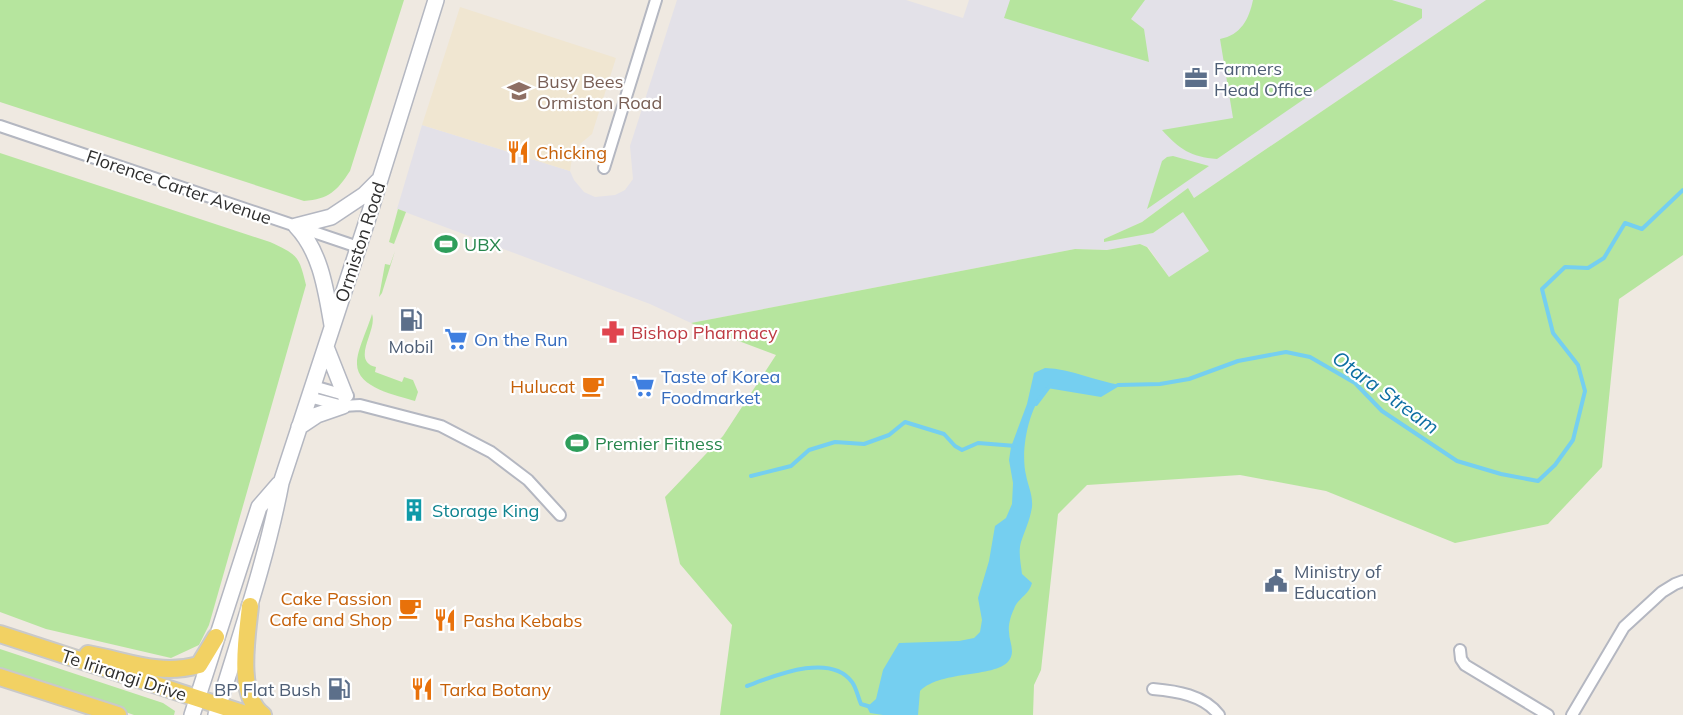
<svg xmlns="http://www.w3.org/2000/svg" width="1683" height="715" viewBox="0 0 1683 715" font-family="Mulish,sans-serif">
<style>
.industrial{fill:#e3e1e8}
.education{fill:#f0e6d1}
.green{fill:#b6e59e}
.water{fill:#75cff0}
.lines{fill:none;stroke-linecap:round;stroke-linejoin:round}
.stream{stroke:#75cff0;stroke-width:4}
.minor-casing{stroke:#b4b7c1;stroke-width:14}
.secondary-casing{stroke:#b4b7c1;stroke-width:18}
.primary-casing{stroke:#c9c9c9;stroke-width:20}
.minor{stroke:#fff;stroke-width:10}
.secondary{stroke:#fff;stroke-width:15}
.primary{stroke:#f2d163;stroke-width:16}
.labels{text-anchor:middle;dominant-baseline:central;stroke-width:4.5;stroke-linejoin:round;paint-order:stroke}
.service-label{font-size:18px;fill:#4e5e75;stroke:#fff;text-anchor:start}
.education-label{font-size:18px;fill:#785e54;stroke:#fff;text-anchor:start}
.food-label{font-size:18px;fill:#c56008;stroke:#fff;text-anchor:start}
.street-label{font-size:18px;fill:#2e2e2e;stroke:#fff}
.leisure-label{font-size:18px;fill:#27864d;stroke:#fff;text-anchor:start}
.health-label{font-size:18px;fill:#be3a42;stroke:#fff;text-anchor:start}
.shop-label{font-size:18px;fill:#366cbe;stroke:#fff;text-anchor:start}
.culture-label{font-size:18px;fill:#0d838f;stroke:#fff;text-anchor:start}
.water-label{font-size:20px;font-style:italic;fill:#0d6fa3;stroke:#fff}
</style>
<rect width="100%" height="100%" fill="#efe9e1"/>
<!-- industrial -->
<path class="industrial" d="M677,0H906L963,18L969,0H1486L1194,198L1188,188L1142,222L1104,239L1153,233L1183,211L1209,251L1169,277L1148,247L1140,244L1107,250L1075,249L691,323L650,304L397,209L422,125L570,171L574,180L584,192L595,197L615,195L625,190L633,179L630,146Z"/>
<!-- education -->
<path class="education" d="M460,7L616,58L592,134L580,144L572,158L570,171L422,125Z"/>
<!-- green -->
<path class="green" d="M0,0H404L350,171C337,191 329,199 304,201L0,102Z
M1010,0H1145L1131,19L1144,29L1149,62L1004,18Z
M1253,0H1392L1422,9V18L1217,159C1191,157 1179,149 1162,130L1233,118L1220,39C1241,35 1249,19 1253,0Z
M1486,0H1683V255L1619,299L1602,467L1548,524L1455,543L1326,491L1240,475L1087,485L1058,514L1041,670L1034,685L1033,715H720L732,625L680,564L665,497L723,436L776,355L691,323L1075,249L1107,250L1140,244L1147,247L1169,277L1209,251L1183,212L1153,233L1104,242V239L1142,222L1188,188L1194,198Z
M0,153L270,242C298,255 299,256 306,285L209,625L199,645L171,658L46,629L0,612Z
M1173,156L1209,166L1147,209L1162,161L1167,157Z
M398,209L406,212L394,244L389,242Z
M395,251L382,293L379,297L385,264L390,265Z
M372,314C378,330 350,361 376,367L375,372L402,382L404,377L413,380L418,392L415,401C397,395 356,388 357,363C357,350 368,328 372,314Z
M0,649L163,703L175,711L174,715H134L0,669Z"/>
<!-- water -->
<path class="water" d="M1045,368C1072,369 1095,381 1121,385L1101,397L1047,388C1029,406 1020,450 1026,475C1028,486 1033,495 1032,507C1030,520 1025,530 1021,542C1018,552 1021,564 1022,574L1032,583C1029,595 1017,599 1014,609C1011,615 1008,625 1009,632C1009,641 1015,650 1010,659C998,679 942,669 920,691L918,715H883L870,713L867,707L876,699L883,670L899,643L959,641L974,638L980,632L982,620L978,598L989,561L995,526L1006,518L1012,504L1013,483L1009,460L1011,447L1027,404L1034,373Z"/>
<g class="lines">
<!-- stream -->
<path class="stream" d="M1118,385L1160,384L1189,379L1238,361L1286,352L1310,357L1355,383L1382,411L1457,461L1501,474L1538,481L1555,465L1573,440L1585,391L1578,365L1553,333L1542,289L1565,267L1588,268L1604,258L1625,223L1642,229L1683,190
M1036,404L1051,384
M751,476L791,466L809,450L835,442L864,444L889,435L905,422L944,434L955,446L962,450L978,443L1016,446
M747,686C774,676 830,652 852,682C856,687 858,697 861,704L871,707"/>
<!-- minor casing -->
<g class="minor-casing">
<path id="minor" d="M0,126L358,247
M604,168L656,0
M313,386L348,396
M309,397L343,406L360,405L441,426L491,452L528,480L560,515
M1460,650L1461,659L1465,665L1548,715
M1153,689C1176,691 1204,695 1219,715
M1572,715L1624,627L1662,592L1675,584L1683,581"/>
</g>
<!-- secondary casing -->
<g class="secondary-casing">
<path id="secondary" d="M296,226C321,252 326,291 332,325
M296,226L331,217L364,195L378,181
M326,347L345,395
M299,427L317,415L343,406
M192,715L259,507L279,484
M216,715C239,638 266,562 281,483L368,218L436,0"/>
</g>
<!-- primary casing -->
<g class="primary-casing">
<path id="primary" d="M250,606C247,636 236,695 263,715
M0,634L249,715
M88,654C128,661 158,676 199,665L216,637
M0,677L118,715"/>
</g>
<!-- minor -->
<use href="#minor" class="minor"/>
<!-- secondary -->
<use href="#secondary" class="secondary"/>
<!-- primary -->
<use href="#primary" class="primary"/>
</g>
<!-- icons -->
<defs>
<g id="office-bare" transform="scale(1.8)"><path d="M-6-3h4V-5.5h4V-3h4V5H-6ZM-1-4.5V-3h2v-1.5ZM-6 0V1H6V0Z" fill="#5c6f8a" stroke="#fff" stroke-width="2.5" paint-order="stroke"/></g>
<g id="school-bare" transform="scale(1.8)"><path d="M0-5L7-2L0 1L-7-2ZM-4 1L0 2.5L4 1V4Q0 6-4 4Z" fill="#8d6e63" stroke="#fff" stroke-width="2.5" paint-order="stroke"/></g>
<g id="restaurant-bare" transform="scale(1.8)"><path d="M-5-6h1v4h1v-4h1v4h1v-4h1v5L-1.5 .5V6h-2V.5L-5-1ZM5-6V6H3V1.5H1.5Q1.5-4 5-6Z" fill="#e8710a" stroke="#fff" stroke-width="2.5" paint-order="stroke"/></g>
<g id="stadium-bare" transform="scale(1.8)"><path d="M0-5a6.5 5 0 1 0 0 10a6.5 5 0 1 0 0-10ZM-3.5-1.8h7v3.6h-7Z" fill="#2e9e5b" stroke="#fff" stroke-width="2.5" paint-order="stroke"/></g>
<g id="fuel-bare" transform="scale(1.8)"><path d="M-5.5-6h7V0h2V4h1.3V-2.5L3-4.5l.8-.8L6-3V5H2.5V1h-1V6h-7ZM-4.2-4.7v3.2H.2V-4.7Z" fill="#5c6f8a" stroke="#fff" stroke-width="2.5" paint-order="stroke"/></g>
<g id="pharmacy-bare" transform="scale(1.8)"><path d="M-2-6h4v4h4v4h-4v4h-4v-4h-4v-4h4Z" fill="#e0444e" stroke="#fff" stroke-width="2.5" paint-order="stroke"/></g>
<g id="supermarket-bare" transform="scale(1.8)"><path d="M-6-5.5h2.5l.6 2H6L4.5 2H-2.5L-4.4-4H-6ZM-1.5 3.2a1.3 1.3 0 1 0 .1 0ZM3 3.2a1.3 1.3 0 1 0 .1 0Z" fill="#3f7fe0" stroke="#fff" stroke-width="2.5" paint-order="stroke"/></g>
<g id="cafe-bare" transform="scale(1.8)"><path d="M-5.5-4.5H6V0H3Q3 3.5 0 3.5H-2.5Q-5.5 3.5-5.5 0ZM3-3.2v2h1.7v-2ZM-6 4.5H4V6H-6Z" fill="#e8710a" stroke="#fff" stroke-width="2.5" paint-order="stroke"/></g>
<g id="building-bare" transform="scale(1.8)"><path d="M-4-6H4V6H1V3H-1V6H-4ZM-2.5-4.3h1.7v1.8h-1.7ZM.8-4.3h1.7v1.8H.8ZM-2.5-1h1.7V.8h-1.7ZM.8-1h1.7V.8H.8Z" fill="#0f9aa8" stroke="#fff" stroke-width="2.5" paint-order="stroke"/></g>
<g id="civic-bare" transform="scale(1.8)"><path d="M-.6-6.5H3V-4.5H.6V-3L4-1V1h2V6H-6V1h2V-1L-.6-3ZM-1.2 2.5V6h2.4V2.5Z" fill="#5c6f8a" stroke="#fff" stroke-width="2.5" paint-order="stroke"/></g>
</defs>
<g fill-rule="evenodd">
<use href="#office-bare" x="1196" y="78"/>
<use href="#school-bare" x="519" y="91"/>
<use href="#restaurant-bare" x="518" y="152"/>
<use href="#stadium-bare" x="446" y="244"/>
<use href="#fuel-bare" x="411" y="320"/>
<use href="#pharmacy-bare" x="613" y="332"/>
<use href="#supermarket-bare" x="456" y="339"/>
<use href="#cafe-bare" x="593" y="386"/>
<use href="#supermarket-bare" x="643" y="386"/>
<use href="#stadium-bare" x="577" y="443"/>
<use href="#building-bare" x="414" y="510"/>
<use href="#civic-bare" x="1276" y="581"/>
<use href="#cafe-bare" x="410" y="608"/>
<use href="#restaurant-bare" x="445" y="620"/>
<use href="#fuel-bare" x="339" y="689"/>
<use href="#restaurant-bare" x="422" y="689"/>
</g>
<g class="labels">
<!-- service labels -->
<g class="service-label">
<text x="1214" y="68">Farmers<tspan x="1214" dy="21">Head Office</tspan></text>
<text x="411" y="346" text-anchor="middle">Mobil</text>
<text x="1294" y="571">Ministry of<tspan x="1294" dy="21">Education</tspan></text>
<text x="321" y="689" text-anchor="end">BP Flat Bush</text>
</g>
<!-- education labels -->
<g class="education-label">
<text x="537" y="81">Busy Bees<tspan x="537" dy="21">Ormiston Road</tspan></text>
</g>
<!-- food labels -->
<g class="food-label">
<text x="536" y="152">Chicking</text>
<text x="575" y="386" text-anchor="end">Hulucat</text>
<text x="392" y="598" text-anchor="end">Cake Passion<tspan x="392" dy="21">Cafe and Shop</tspan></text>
<text x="463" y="620">Pasha Kebabs</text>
<text x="440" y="689">Tarka Botany</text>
</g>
<!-- street labels -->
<g class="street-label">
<text transform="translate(179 187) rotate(19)">Florence Carter Avenue</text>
<text transform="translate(360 242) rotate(-72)">Ormiston Road</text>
<text transform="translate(124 675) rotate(18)">Te Irirangi Drive</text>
</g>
<!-- leisure labels -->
<g class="leisure-label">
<text x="464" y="244">UBX</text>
<text x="595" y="443">Premier Fitness</text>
</g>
<!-- health labels -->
<g class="health-label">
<text x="631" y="332">Bishop Pharmacy</text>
</g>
<!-- shop labels -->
<g class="shop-label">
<text x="474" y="339">On the Run</text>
<text x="661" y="376">Taste of Korea<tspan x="661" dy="21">Foodmarket</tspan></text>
</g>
<!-- culture labels -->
<g class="culture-label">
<text x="432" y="510">Storage King</text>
</g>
<!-- water labels -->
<g class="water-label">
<text transform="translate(1386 392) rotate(36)">Otara Stream</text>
</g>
</g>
</svg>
